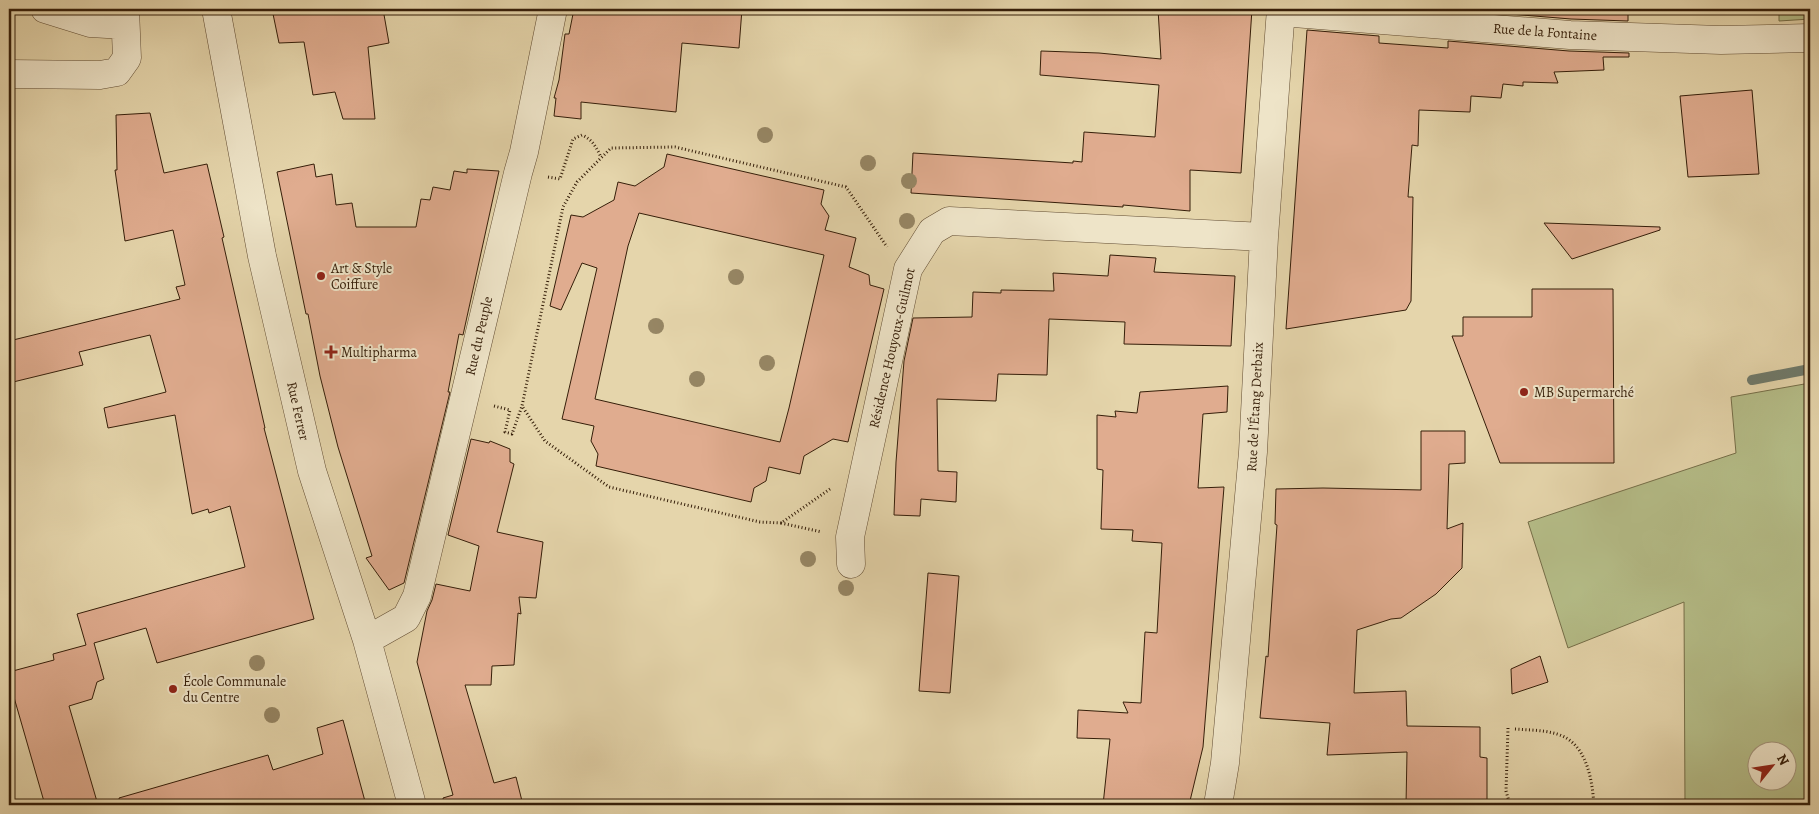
<svg xmlns="http://www.w3.org/2000/svg" width="1819" height="814" viewBox="0 0 1819 814" font-family="Alegreya,serif">
<style>
.green{fill:#b5bd88;stroke:#756e48;fill-rule:evenodd}
.lines{fill:none;stroke-linecap:round;stroke-linejoin:round}
.stream{stroke:#6f7a6b;stroke-width:10}
.building{fill:#e0ac8f;stroke:#351e09;fill-rule:evenodd}
.minor-casing{stroke:#614c32;stroke-width:29}
.path{stroke:#351e09;stroke-width:3;stroke-dasharray:1 2.5;stroke-linecap:butt}
.minor{stroke:#eee4c8;stroke-width:28}
.tree{fill:#968664}
.poi-dot{fill:#8f2418;stroke:#eee4c8;stroke-width:2}
.labels{text-anchor:middle;dominant-baseline:central;stroke-width:4;stroke-linejoin:round;paint-order:stroke}
.street-label{font-size:14px;fill:#351e09;stroke:#eee4c8}
.poi-label{font-size:14px;fill:#351e09;stroke:#eee4c8;text-anchor:start}
</style>
<rect width="100%" height="100%" fill="#e5d5ab"/>
<filter id="stains"><feTurbulence type="fractalNoise" baseFrequency=".004" numOctaves="4"/><feColorMatrix values="0 0 0 0 .2 0 0 0 0 .09 0 0 0 0 .02 0 0 0 .5 -.17"/></filter>
<radialGradient id="worn" r=".72"><stop offset=".6" stop-color="#630" stop-opacity="0"/><stop offset="1" stop-color="#630" stop-opacity=".3"/></radialGradient>
<!-- green -->
<path class="green" d="M1779,9H1810V19L1779,21Z
M1810,383V805H1685L1684,602L1568,648L1528,522L1736,453L1731,397ZM1756,752H1786V782H1756Z"/>
<g class="lines">
<!-- stream -->
<path class="stream" d="M1752,380L1810,369"/>
</g>
<!-- building -->
<path class="building" d="M272,9H383L389,43L368,47L375,119H343L335,92L313,95L304,42L279,43Z
M574,9H742L739,48L682,43L676,112L581,102V119L554,116L556,98H554L559,80L565,34H569Z
M1158,9H1252L1241,173L1190,170V211L1123,205V207L911,193L913,153L1073,163V161L1082,162L1084,132L1155,137L1159,85L1040,75L1041,51L1099,53L1161,59Z
M1449,9H1628V21L1571,19Z
M1307,30L1379,36V43L1448,48V41L1569,51L1629,53V57H1603L1604,70L1554,72L1558,83L1523,82V86L1503,84L1501,98L1471,96L1470,112L1419,110L1418,146L1412,145L1408,197H1413L1411,301L1406,310L1286,329Z
M1752,90L1759,174L1688,177L1680,96Z
M150,113L164,173L207,164L224,237L222,238L265,428H264L314,619L157,663L146,628L94,643L104,679L97,682L92,699L69,706L98,805H45L9,680V672L54,660L53,654L86,645L77,614L245,567L230,506L209,513L208,509L192,514L175,415L108,428L104,408L166,392L150,335L79,352L83,365L9,383V341L180,299L176,287L185,285L173,230L125,241L115,170H117L116,115Z
M667,154L824,190L821,204L829,216L825,230L856,238L849,267L869,275L870,285L884,289L848,442L833,439L804,456L800,474L769,467L766,481L754,488L751,502L596,466L598,454L591,441L594,426L562,419L597,268L582,263L561,310L550,306L571,215L583,217L614,200L618,182L635,186L664,167ZM639,213L824,255L789,408L780,442L595,399L628,246Z
M314,164L316,177L332,174L336,205L352,203L356,227H416L421,199L430,200L433,187L450,190L454,171L467,173V169L499,171L463,335L459,334L448,392H450L404,583L389,590L366,558L372,556L338,447L320,376L308,314H306L277,172Z
M1544,223L1660,227V230L1572,259Z
M1110,255L1156,258L1154,272L1235,276L1231,346L1124,344L1125,322L1049,319L1047,375L998,374L996,401L937,399L938,471L957,472L956,502L921,499L920,516L894,515L896,462L904,361L913,318L972,317L973,292L1001,293V290L1054,291L1053,273L1108,276Z
M1532,289H1613L1614,463H1500L1452,336H1463V317H1532Z
M1228,386L1227,412L1203,414L1198,488L1224,487L1203,747L1189,805H1103L1110,739L1077,738L1078,710L1128,713L1123,702L1141,703L1145,632L1157,633L1162,543L1132,541L1133,530L1101,529L1103,470L1097,469V415L1116,417L1115,411L1137,413L1140,392Z
M1421,431H1465V463L1449,464L1447,529L1463,523L1462,568L1436,594L1401,618L1391,619L1357,630L1354,693L1406,691L1407,726L1480,727V757L1487,758V805H1406L1407,752L1327,755L1330,723L1260,718L1266,656L1268,657L1277,525L1275,524L1276,489L1323,488L1421,490Z
M471,439L489,443L490,441L510,449V462L514,464L497,532L543,542L536,598L519,597L521,614L518,613L514,665L492,666L491,685H465L494,783L516,777L523,805H444L443,798L453,795L417,662L427,611L432,600L436,584L470,591L479,546L448,535Z
M928,573L959,576L950,693L919,691Z
M1540,656L1548,682L1512,694L1511,669Z
M343,720L366,805H120L119,798L268,755L273,770L323,754L317,728Z"/>
<g class="lines">
<!-- minor casing -->
<g class="minor-casing">
<path id="minor" d="M45,9L90,23L125,25
M216,9L262,256L312,471L367,640L412,805
M1281,12L1570,35L1721,40L1810,38
M9,74L100,75L117,72L127,58L125,9
M851,564L850,537L908,269L932,231L949,221L1264,237
M367,640L406,618L417,596L518,173L524,152L553,9
M1218,805L1225,763L1253,452L1264,237L1281,9"/>
</g>
<!-- path -->
<path class="path" d="M548,177L560,179L573,139L582,135C593,140 596,147 601,157
M494,406L510,410L505,432L512,434L522,406
M830,489L781,523L760,522L609,487L545,441L522,406L563,207L577,182L611,148L675,147L846,187L887,247
M781,523L822,532
M1508,728L1506,791L1510,805
M1515,729C1529,730 1544,730 1557,734C1587,743 1592,779 1594,805"/>
<!-- minor -->
<use href="#minor" class="minor"/>
</g>
<!-- trees -->
<g class="tree">
<circle cx="765" cy="135" r="8"/>
<circle cx="868" cy="163" r="8"/>
<circle cx="909" cy="181" r="8"/>
<circle cx="907" cy="221" r="8"/>
<circle cx="736" cy="277" r="8"/>
<circle cx="656" cy="326" r="8"/>
<circle cx="767" cy="363" r="8"/>
<circle cx="697" cy="379" r="8"/>
<circle cx="808" cy="559" r="8"/>
<circle cx="846" cy="588" r="8"/>
<circle cx="257" cy="663" r="8"/>
<circle cx="272" cy="715" r="8"/>
</g>
<!-- markers -->
<g class="poi-dot">
<circle cx="321" cy="276" r="5"/>
<path d="M328.5 344.5h5v5h5v5h-5v5h-5v-5h-5v-5h5z"/>
<circle cx="1524" cy="392" r="5"/>
<circle cx="173" cy="689" r="5"/>
</g>
<g class="labels">
<!-- street labels -->
<g class="street-label">
<text transform="translate(1545 32) rotate(4)">Rue de la Fontaine</text>
<text transform="translate(479 336) rotate(-77)">Rue du Peuple</text>
<text transform="translate(892 348) rotate(-77)">Résidence Houyoux-Guilmot</text>
<text transform="translate(1255 407) rotate(-87)">Rue de l'Étang Derbaix</text>
<text transform="translate(298 411) rotate(77)">Rue Ferrer</text>
</g>
<!-- poi labels -->
<g class="poi-label">
<text x="331" y="268">Art &amp; Style<tspan x="331" dy="16">Coiffure</tspan></text>
<text x="341" y="352">Multipharma</text>
<text x="1534" y="392">MB Supermarché</text>
<text x="183" y="681">École Communale<tspan x="183" dy="16">du Centre</tspan></text>
</g>
</g>
<!-- margin -->
<rect width="1819" height="814" fill="none" stroke="#e5d5ab" stroke-width="30"/>
<rect x="10" y="10" width="1799" height="794" fill="none" stroke="#351e09" stroke-width="2.5"/>
<rect x="15" y="15" width="1789" height="784" fill="none" stroke="#351e09"/>
<!-- north arrow -->
<g transform="translate(1772 766) rotate(60)"><circle r="24" fill="#eee4c8" stroke="#a4957c"/>
<path d="M0-4L9 19L0 12L-9 19Z" fill="#8f2418"/>
<text y="-8" font-size="14" font-weight="bold" text-anchor="middle" fill="#351e09">N</text>
</g>
<rect width="100%" height="100%" filter="url(#stains)"/>
<rect width="100%" height="100%" fill="url(#worn)"/>
</svg>
